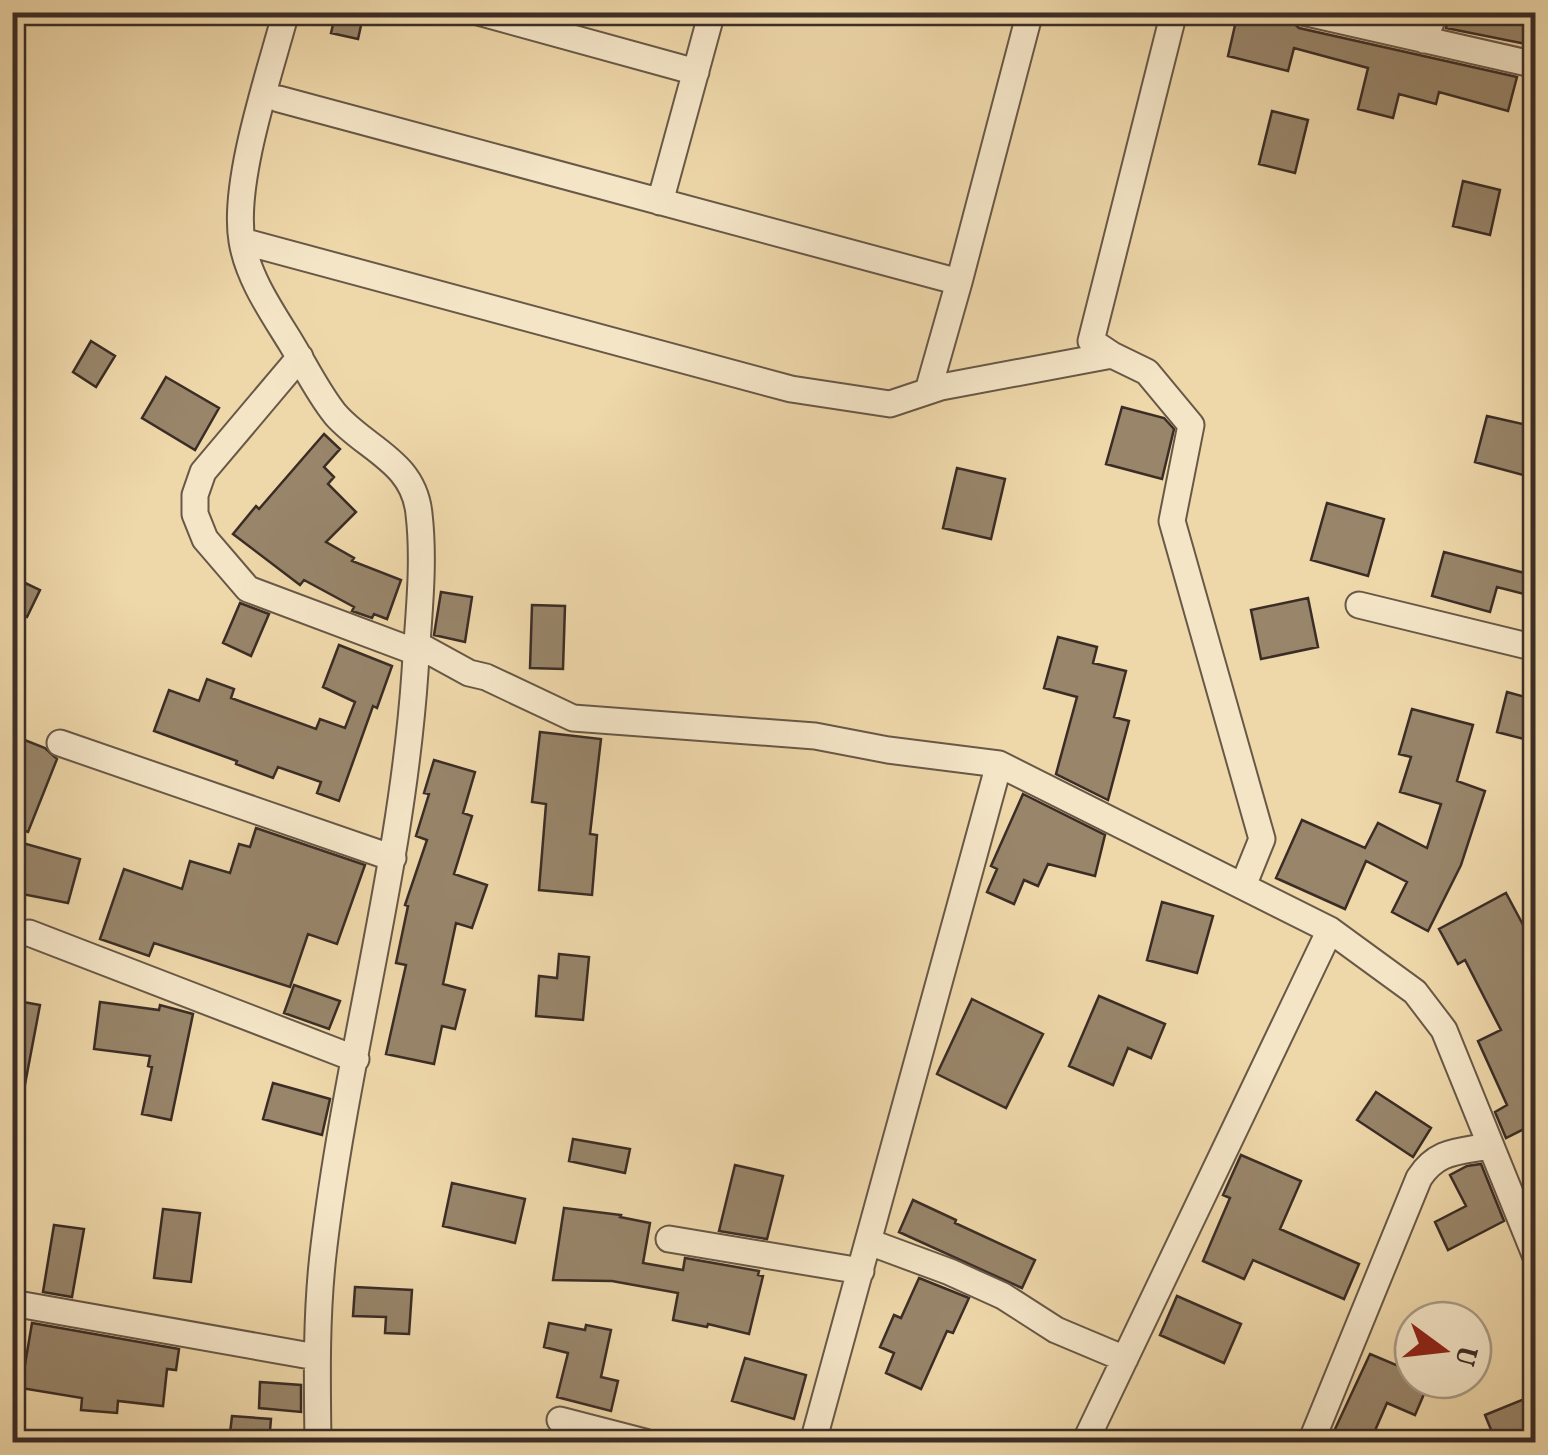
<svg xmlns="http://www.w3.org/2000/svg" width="1548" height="1455" viewBox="0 0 1548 1455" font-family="Vollkorn,serif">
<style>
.building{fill:#98856a;stroke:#3b2d26;stroke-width:2.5}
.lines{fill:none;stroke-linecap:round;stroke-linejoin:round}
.minor-casing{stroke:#685847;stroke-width:29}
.minor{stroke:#f4e5c7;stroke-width:25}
</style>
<rect width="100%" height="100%" fill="#eed7a9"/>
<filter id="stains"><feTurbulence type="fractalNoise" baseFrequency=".002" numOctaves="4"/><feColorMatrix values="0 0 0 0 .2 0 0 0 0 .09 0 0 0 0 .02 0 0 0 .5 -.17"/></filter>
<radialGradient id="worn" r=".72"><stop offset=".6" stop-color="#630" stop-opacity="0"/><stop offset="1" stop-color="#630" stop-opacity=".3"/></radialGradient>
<!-- building -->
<path class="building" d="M336,12H364L358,39L331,33Z
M1238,12H1262L1289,19L1299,28L1517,77L1508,111L1439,92L1436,104L1399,94L1393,118L1358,109L1368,68L1294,48L1288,71L1228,56Z
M1451,12H1536V46L1446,28Z
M1272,111L1308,120L1295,173L1259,164Z
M1463,181L1500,190L1490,235L1453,226Z
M91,341L115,356L96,387L73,372Z
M166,377L219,408L195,450L142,418Z
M1122,407L1164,418L1174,429L1162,479L1106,464Z
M1487,416L1536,427V469L1529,468L1527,476L1475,462Z
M324,434L340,449L324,467L334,477L328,484L356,512L326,542L354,558L352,561L401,580L387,619L374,614L372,618L352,611L354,607L304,580L300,585L233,534L256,506L259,509Z
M957,468L1005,479L991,539L943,528Z
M1327,503L1384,519L1368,576L1311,560Z
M1444,552L1536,576V597L1497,587L1490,612L1432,596Z
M21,581L40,590L27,617L12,611V598Z
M441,592L472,597L465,642L434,635Z
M1308,598L1318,647L1261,659L1251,610Z
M240,603L269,614L251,656L223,643Z
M532,605L565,606L563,669L530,668Z
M1058,637L1097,647L1093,663L1126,671L1114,717L1129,721L1108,800L1056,774L1077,697L1044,688Z
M339,645L392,666L377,708L373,706L339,801L317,793L321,782L278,767L273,778L236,764L237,761L154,731L169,690L199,701L207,679L234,689L231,698L316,729L320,719L345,728L355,702L323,687Z
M1507,692L1536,700V742L1497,732Z
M1412,709L1473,725L1457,781L1485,791L1461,865L1428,931L1392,912L1407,882L1366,861L1345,909L1276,878L1302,820L1365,848L1378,823L1427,848L1441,804L1400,792L1411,757L1399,754Z
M540,732L601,739L590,834L597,835L592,895L539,890L546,804L532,802Z
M12,735L45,748L57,759L28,832L12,826Z
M434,760L475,772L463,813L472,816L454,874L487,885L472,928L456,923L443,984L465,990L455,1029L442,1026L434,1064L386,1054L406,965L396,963L408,906L405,905L427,840L416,836L429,794L424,793Z
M1023,794L1105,835L1095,876L1048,864L1038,886L1024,880L1014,904L987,892L997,869L991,866Z
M256,828L365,865L337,944L308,934L290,987L154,943L149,956L100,939L124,869L182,889L190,861L230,873L239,844L250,847Z
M19,842L80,859L68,903L12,892V865Z
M1506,893L1536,949V1123L1506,1138L1495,1112L1507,1105L1478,1041L1501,1030L1465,960L1458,964L1439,929Z
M1162,902L1213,916L1197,973L1147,960Z
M559,954L589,957L583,1020L536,1016L539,976L557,978Z
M294,985L340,1001L329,1029L284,1013Z
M1099,996L1165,1024L1151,1058L1128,1048L1113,1085L1069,1066Z
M972,999L1043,1034L1006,1108L937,1074Z
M12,1000L40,1005L23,1095L12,1094Z
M100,1002L159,1010L160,1005L193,1014L171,1120L142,1114L152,1067L148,1066L150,1056L94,1049Z
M273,1083L330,1099L322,1135L263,1119Z
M1376,1092L1431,1128L1413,1157L1357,1120Z
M573,1139L630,1149L625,1173L569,1161Z
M1241,1155L1301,1181L1280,1229L1359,1264L1344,1299L1253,1260L1244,1279L1203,1261L1230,1198L1223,1195Z
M1481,1164L1504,1221L1448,1250L1435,1222L1466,1206L1450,1175L1467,1166Z
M735,1165L783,1176L767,1239L719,1231Z
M452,1183L525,1199L515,1243L443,1226Z
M913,1200L956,1220L955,1223L1035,1260L1022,1288L899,1232Z
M564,1208L621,1215L620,1217L650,1223L643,1263L683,1270L685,1258L759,1271L758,1275L763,1276L749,1334L708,1324L707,1327L673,1320L678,1293L612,1281L553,1280Z
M163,1209L200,1213L191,1282L154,1278Z
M54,1225L84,1229L72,1297L43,1292Z
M919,1278L969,1298L953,1333L947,1331L921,1389L886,1373L894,1353L880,1347L894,1315L901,1318Z
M355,1287L412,1290L409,1334L385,1333L386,1317L353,1316Z
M1177,1296L1241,1324L1224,1363L1160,1335Z
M32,1323L179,1349L176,1370L167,1369L163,1406L118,1401L117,1413L81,1410L82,1398L21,1388Z
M549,1323L585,1330L586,1325L611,1330L601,1377L618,1381L611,1411L557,1397L568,1353L544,1347Z
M1370,1354L1413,1372V1380H1430L1415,1415L1387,1403L1370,1442H1329Z
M745,1358L806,1375L794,1419L732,1401Z
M260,1382L301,1385V1412L259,1408Z
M1527,1398L1529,1403L1536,1400V1442H1496L1485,1415Z
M232,1416L271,1419L269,1442H229Z"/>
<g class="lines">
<!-- minor casing -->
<g class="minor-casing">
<path id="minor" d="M286,12C270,72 232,182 242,241C248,278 272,312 291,343C305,366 318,393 335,414C365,449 414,461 419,514C425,565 418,621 415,672C402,866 347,1054 324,1246C316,1311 317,1377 318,1442
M478,12L696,72
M1303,12L1536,65
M1424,40L1435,12
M279,99L959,282L928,391
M660,202L712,12
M242,241L791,389L890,404L941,387L1112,355L1147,372L1191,425L1172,521L1262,839L1243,886
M959,282L1030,12
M1112,355L1091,341L1174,12
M300,357L203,472L195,495V514L205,539L248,589L416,652
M1359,605L1536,648
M418,645L469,673L486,677L573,718L815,736L888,750L999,764L1330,930L1415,992L1444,1030L1536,1257
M60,743L393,858
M29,933L356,1059
M669,1239L861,1271
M869,1242L950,1272L1003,1296L1056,1330L1125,1359
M12,1303L316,1357
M560,1420L645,1442
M813,1442L999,764
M1085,1442L1330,930
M1311,1442L1419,1178C1437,1150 1458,1152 1489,1146"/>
</g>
<!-- minor -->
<use href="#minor" class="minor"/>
</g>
<!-- margin -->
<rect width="1548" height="1455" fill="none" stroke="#eed7a9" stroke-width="50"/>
<rect x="15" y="15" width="1518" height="1425" fill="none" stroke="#3b2d26" stroke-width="5"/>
<rect x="25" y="25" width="1498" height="1405" fill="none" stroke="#3b2d26" stroke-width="2.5"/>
<!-- north arrow -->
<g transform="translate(1443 1350) rotate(105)"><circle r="48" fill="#f4e5c7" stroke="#aa9b87" stroke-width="2.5"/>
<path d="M0-8L18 38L0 25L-18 38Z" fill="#8f2418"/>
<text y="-15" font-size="28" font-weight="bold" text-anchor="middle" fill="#3b2d26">U</text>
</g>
<rect width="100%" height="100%" filter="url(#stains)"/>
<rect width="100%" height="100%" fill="url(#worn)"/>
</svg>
